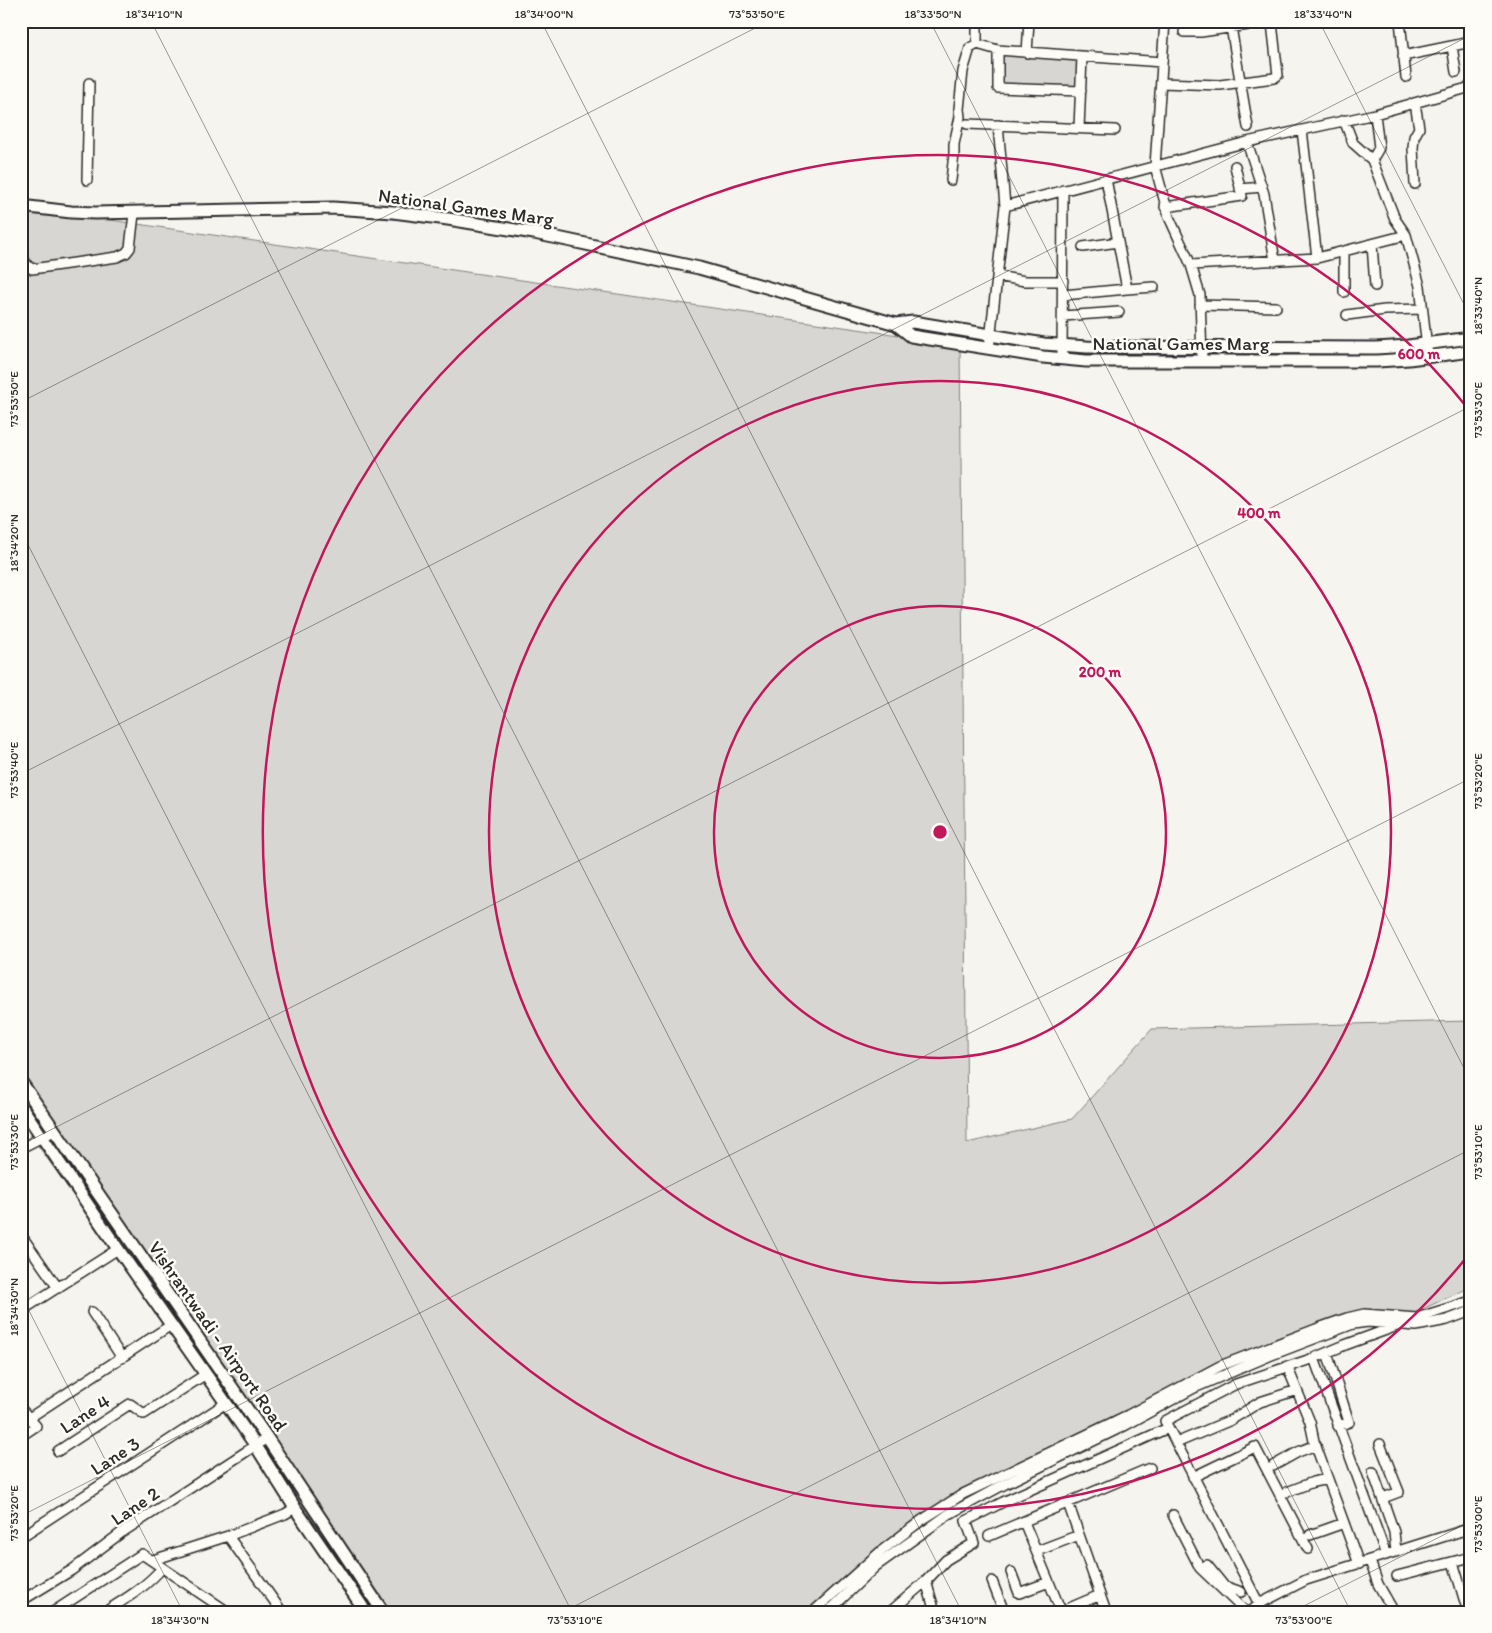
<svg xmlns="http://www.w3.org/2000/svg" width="1492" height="1633" viewBox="0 0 1492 1633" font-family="Itim,sans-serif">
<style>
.green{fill:#d7d6d2;stroke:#81807e}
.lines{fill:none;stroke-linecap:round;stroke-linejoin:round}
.minor-casing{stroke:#2b2b2b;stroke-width:12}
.major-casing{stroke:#2b2b2b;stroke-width:15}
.minor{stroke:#fdfcf7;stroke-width:9}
.major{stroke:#fdfcf7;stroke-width:11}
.ticks{fill:none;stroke:#2b2b2b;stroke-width:1;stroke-opacity:0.45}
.ring{fill:none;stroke:#c2185b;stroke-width:2.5}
.labels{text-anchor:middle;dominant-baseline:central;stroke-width:5;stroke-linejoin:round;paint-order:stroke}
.street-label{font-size:19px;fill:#2b2b2b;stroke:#fdfcf7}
.centre{fill:#c2185b;stroke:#fdfcf7;stroke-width:2.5}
.ring-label{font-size:15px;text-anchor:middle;font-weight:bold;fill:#c2185b;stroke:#fdfcf7;stroke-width:5;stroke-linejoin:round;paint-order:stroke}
.neatline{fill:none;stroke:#2b2b2b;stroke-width:2}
.ticks-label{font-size:12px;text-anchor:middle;fill:#2b2b2b}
</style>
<rect width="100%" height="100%" fill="#f5f4ef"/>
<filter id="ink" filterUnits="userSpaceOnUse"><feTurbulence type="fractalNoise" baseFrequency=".02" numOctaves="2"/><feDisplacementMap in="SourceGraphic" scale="10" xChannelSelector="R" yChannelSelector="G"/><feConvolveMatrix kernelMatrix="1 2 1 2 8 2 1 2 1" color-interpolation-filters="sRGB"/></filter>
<g filter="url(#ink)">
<!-- green -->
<path class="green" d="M998,50L1082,57L1081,91L998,88Z
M21,207L960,344L967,1143L1072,1119L1152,1029L1471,1021V1287L1383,1327L1376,1329L1367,1326L1365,1318L1266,1356L1188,1380L873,1566L817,1612H373L21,1122Z"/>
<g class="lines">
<!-- minor casing -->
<g class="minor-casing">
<path id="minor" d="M1165,21L1155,166L1169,217L1191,265L1200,295L1202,361
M1255,21V24L1283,21
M1400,21L1406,77
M1231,27L1248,127
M1184,32H1201L1255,24
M977,44L998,50L1162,62
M977,44V21
M1452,46L1456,72
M998,50V88L1081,91
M1027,53L1029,21
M1403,56L1471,42
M1161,83L1220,85L1274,78L1278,75L1272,23
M1415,103L1419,128L1414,137L1413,148L1415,184
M1344,120L1353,143L1372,160L1395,219L1406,235
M967,124L1115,130
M998,125L1005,206
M1079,128L1082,57
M1302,130L1317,258
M1247,142L1264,194L1275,261
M1372,160L1379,148L1375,114
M87,180L89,83
M951,180L954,154V144L960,117L959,109L963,71L970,48L977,44
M1240,189L1262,187
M1165,207L1242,196L1235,166
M1372,244L1375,286
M21,246C22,256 23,263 32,269L117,257L126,253L130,248L134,214
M1083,247L1118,242
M1344,251V292
M1191,265L1317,258L1406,235L1420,286L1428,357
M997,276L1025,281H1063
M1127,289L1154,287
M1063,295L1127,289L1106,179
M1200,305L1276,307
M1347,315L1385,310L1422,309
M1063,316L1119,312
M989,349L1005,206L1247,142L1375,114L1471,87
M1062,359L1063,190
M21,1148L54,1131
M21,1235L58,1288
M21,1311L118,1249
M92,1312L122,1358
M1314,1358L1386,1555
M1329,1359L1349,1422L1338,1426
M1287,1366L1310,1422L1314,1441L1359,1564
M21,1409L36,1426L21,1436
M29,1418L171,1325
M1176,1443L1231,1420L1260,1402L1297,1390
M1380,1444L1399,1492L1383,1498
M58,1451L130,1404L144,1414L206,1374
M1273,1466L1298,1452L1316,1445
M1373,1472L1394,1532L1396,1552
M1193,1477L1255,1447L1308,1549
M1287,1492L1313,1482L1328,1479
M1068,1503L1106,1612
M1173,1515L1200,1568L1246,1612
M1024,1522L1061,1611
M1310,1535L1344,1523
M228,1536L282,1612
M989,1536L1150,1468
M21,1537L226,1403
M1037,1551L1079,1535
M153,1560L228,1536L285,1514L295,1508
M1370,1561L1378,1584L1394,1612
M1453,1562L1468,1612
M1200,1568L1207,1565L1224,1586L1241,1592
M1011,1572L1019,1593L1049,1582
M1397,1576L1471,1557
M926,1581L935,1612
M992,1581L1004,1612
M21,1601L72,1570L121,1533L267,1438
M1259,1604L1165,1421L1236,1384L1314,1358L1345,1345L1397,1326
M53,1612L142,1554L228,1612
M105,1612C125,1599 146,1587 162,1568
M813,1612L880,1552L922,1520L963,1494L1128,1415L1220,1366L1316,1329L1347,1318L1364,1314L1417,1318L1471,1301
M828,1612L876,1566L949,1514L1005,1484L1126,1425L1194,1388L1269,1356L1353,1324L1368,1322L1416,1326L1447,1320L1471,1311
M890,1612L926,1581L946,1560L974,1543L966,1521L1003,1502L1168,1428
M1060,1612L1100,1595
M1251,1612L1259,1604L1306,1580L1471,1528"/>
</g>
<!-- major casing -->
<g class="major-casing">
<path id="major" d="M21,206L71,212L95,213L333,208L393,212L448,219L534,233L699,268L896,324L911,336L1043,357L1086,361H1377L1409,359L1471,351
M896,324L913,322L1044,344L1087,347L1376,348L1408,346L1471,338
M21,1082L267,1438L383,1612
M21,1106L118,1249L256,1446L295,1508L366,1612"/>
</g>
<!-- minor -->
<use href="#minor" class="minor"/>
<!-- major -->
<use href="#major" class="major"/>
</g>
</g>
<!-- ticks -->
<path class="ticks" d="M151,21L962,1612M541,21L1351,1612M930,21L1471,1082M1319,21L1471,318M21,31L40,21M21,402L769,21M21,531L572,1612M21,774L1471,35M21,1145L1471,406M21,1295L183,1612M21,1516L1471,778M563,1612L1471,1149M1292,1612L1471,1521"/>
<!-- distance rings -->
<g class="ring">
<circle cx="940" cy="832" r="226"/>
<circle cx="940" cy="832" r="451"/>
<path d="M1470 1253A677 677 0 1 1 1470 411"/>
</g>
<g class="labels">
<!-- street labels -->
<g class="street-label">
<text transform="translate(466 207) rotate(8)">National Games Marg</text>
<text x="1181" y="343">National Games Marg</text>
<text transform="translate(218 1336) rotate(55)">Vishrantwadi - Airport Road</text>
<text transform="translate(85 1414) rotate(-33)">Lane 4</text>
<text transform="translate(115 1456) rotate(-33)">Lane 3</text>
<text transform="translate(135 1506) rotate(-34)">Lane 2</text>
</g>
</g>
<circle cx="940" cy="832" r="8" class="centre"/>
<g class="ring-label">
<text x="1419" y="359">600 m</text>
<text x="1259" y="518">400 m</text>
<text x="1100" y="677">200 m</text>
</g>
<!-- margin -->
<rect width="1492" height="1633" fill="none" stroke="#fdfcf7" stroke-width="55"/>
<rect x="28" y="28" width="1436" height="1578" class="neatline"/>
<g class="ticks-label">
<text x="154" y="18">18°34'10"N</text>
<text x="544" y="18">18°34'00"N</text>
<text x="757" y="18">73°53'50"E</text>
<text x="933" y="18">18°33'50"N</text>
<text x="1323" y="18">18°33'40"N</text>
<text transform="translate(1478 306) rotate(-90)" y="4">18°33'40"N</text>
<text transform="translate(14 399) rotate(-90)" y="4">73°53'50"E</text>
<text transform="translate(1478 410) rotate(-90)" y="4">73°53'30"E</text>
<text transform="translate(14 543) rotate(-90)" y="4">18°34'20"N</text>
<text transform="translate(14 770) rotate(-90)" y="4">73°53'40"E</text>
<text transform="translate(1478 781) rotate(-90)" y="4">73°53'20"E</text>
<text transform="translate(14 1142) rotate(-90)" y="4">73°53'30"E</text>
<text transform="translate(1478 1152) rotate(-90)" y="4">73°53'10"E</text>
<text transform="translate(14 1307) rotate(-90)" y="4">18°34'30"N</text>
<text transform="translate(14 1513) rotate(-90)" y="4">73°53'20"E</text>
<text transform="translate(1478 1524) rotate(-90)" y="4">73°53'00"E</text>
<text x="180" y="1624">18°34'30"N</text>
<text x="575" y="1624">73°53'10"E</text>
<text x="958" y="1624">18°34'10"N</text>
<text x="1304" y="1624">73°53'00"E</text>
</g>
</svg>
